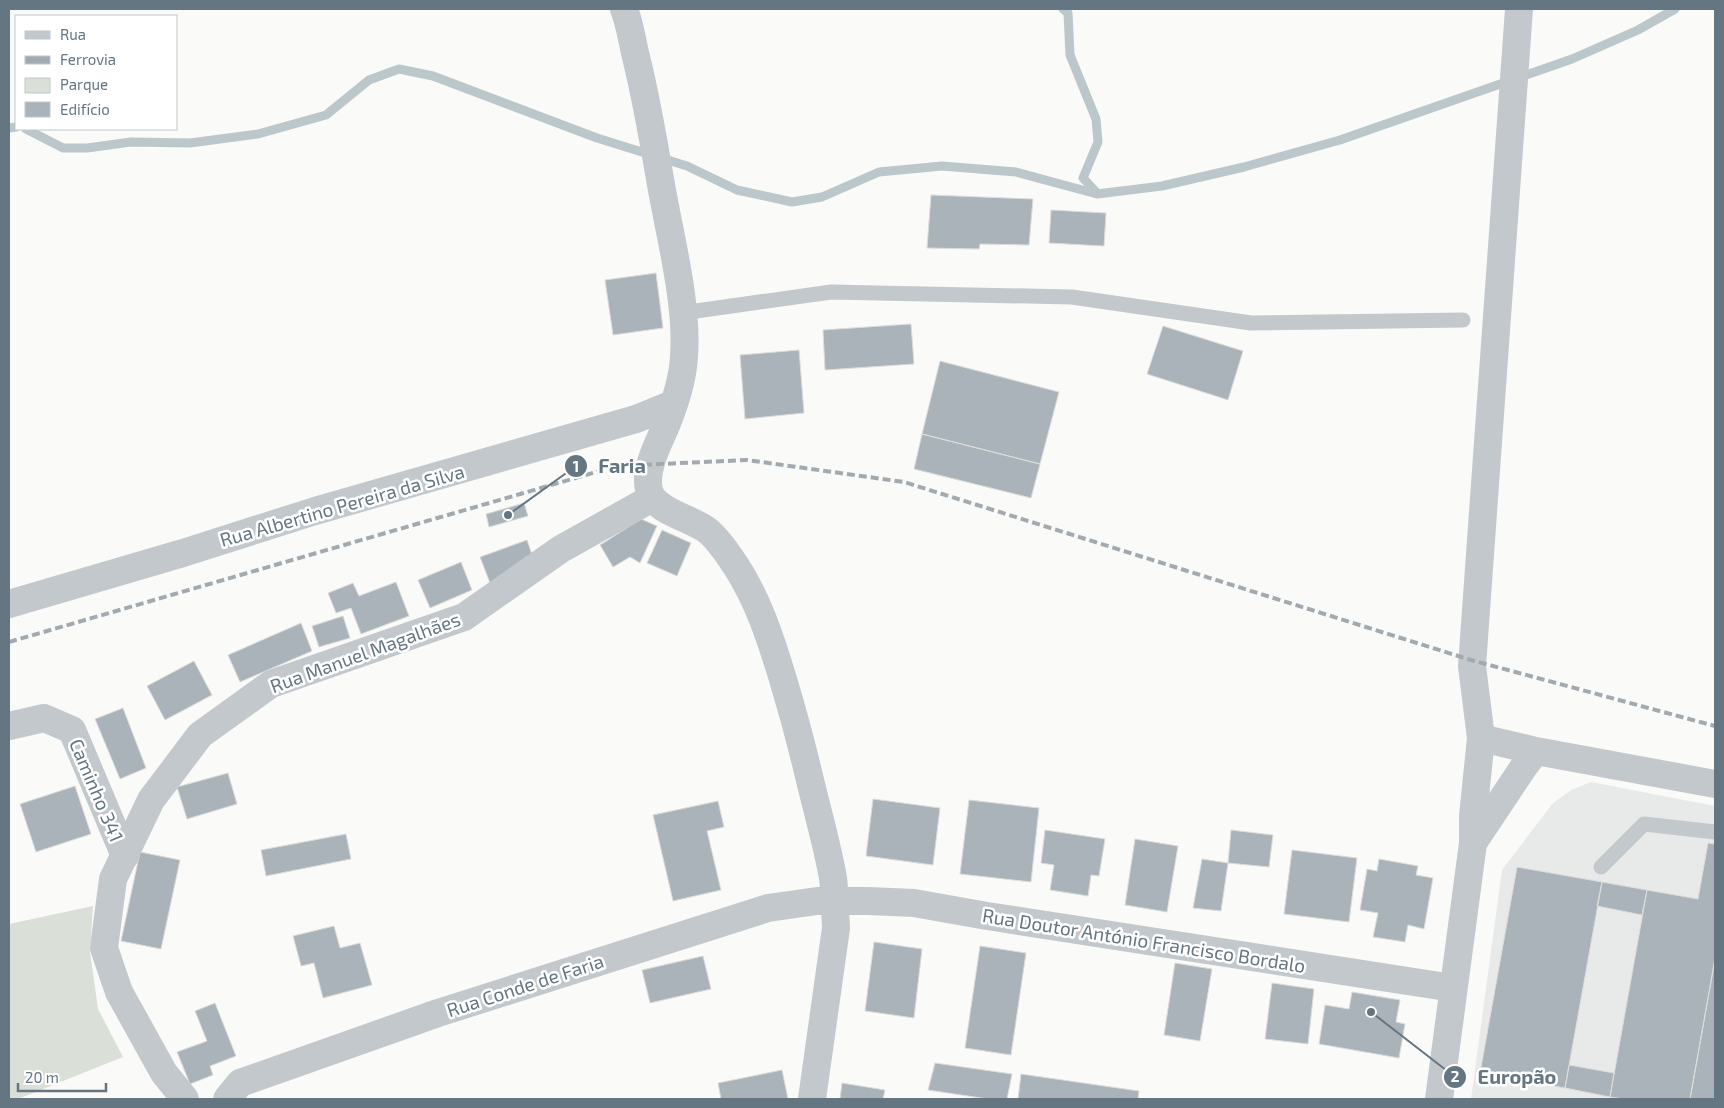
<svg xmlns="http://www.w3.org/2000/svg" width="1724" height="1108" viewBox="0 0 1724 1108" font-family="'Exo 2',sans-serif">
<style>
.built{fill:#e8e9e9}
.green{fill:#dadfd7}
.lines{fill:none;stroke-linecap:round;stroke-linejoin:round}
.stream{stroke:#bbc7cb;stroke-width:9}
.building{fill:#aab3b9;stroke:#dcdcda}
.service{stroke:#c3c8cc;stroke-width:15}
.minor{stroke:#c3c8cc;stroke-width:28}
.tertiary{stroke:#c3c8cc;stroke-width:28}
.rail{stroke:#a2aab0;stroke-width:4;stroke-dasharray:8 4;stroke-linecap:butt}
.labels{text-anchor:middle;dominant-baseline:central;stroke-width:5;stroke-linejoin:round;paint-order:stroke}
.street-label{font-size:19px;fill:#657683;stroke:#fff}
.leader{fill:none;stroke:#657683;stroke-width:2}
.callout-dot{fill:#657683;stroke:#fff;stroke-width:2}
.mark-label{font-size:15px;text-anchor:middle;font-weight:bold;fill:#fff}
.callout-label{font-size:20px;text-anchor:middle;font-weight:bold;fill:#657683;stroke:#fff;stroke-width:5;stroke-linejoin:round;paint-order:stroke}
</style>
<rect width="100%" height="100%" fill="#fafaf8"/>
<!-- built -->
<path class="built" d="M1591,782L1715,806V1099H1471L1502,870L1553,803L1571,790Z"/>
<!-- green -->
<path class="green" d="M93,906L90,952L98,1009L123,1057L18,1099H9V924Z"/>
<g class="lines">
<!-- stream -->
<path class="stream" d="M1063,9L1068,13L1070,55L1096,119L1098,142L1083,178L1097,193
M9,128L16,127
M26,129L63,148H87L131,142L190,143L258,134L326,115L369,80L399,69L433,76L597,138L687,166L737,190L792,202L822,197L879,172L942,166L1016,172L1097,194L1162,186L1244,167L1340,140L1572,59L1638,30L1675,9"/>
</g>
<!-- building -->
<path class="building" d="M931,195L1033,199L1029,245L980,244L979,249L927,248Z
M1051,210L1106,213L1104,246L1049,243Z
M656,273L663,328L613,335L605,280Z
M911,324L914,364L825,370L823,330Z
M1163,326L1243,351L1228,400L1147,374Z
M799,350L804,413L745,419L740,355Z
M940,361L1059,392L1040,464L922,434Z
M922,434L1040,464L1031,498L914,469Z
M524,503L528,516L489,527L486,514Z
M641,519L657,526L640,563L630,557L613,567L600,545Z
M662,530L691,543L677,576L647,563Z
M527,540L536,566L490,583L480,557Z
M461,562L472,590L430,608L418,580Z
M396,582L409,616L361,634L351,608L336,613L328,593L353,583L359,596Z
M343,616L350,638L319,647L312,626Z
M301,623L312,651L240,682L228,655Z
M194,661L212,695L165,720L147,686Z
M123,708L146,768L120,779L95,719Z
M228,773L237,804L187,819L177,787Z
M75,786L91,834L36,852L20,804Z
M873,799L940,808L933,865L866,856Z
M969,800L1039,808L1031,882L960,874Z
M718,801L724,827L707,831L721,890L673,901L653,815Z
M1045,830L1105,839L1099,876L1091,875L1088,896L1050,890L1054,865L1041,863Z
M1231,830L1273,835L1269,867L1228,863Z
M346,834L351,859L266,876L261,850Z
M1135,839L1178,846L1167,912L1125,905Z
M1708,843L1715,844V959L1690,1099H1624L1610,1097L1647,890L1698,899Z
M1292,850L1357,858L1349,922L1284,914Z
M140,852L180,860L161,949L121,941Z
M1202,859L1228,863L1221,911L1193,908Z
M1379,859L1418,866L1416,875L1433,878L1424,929L1408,925L1405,942L1373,937L1378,913L1360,910L1367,869L1377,871Z
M1517,867L1602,882L1565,1088L1480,1073Z
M1602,882L1647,890L1642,915L1597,906Z
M334,926L340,948L360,943L372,985L323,998L314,963L301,966L293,936Z
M874,942L922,949L914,1018L865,1011Z
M980,946L1026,953L1011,1055L965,1048Z
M703,956L711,989L650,1003L642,970Z
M1715,959V1099H1690Z
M1175,963L1212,969L1200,1041L1164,1035Z
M1272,983L1314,989L1308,1044L1265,1039Z
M1352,992L1400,1000L1396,1022L1405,1024L1399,1058L1319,1044L1325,1005L1349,1009Z
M215,1003L236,1056L210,1066L213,1075L190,1084L177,1052L207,1041L195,1011Z
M935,1063L1012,1074L1007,1099H988L928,1090Z
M1569,1065L1614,1073L1610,1097L1565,1088Z
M782,1070L788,1099H721L718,1083Z
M1021,1074L1139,1091L1138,1099H1018Z
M842,1083L885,1090L883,1099H840Z"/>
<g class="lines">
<!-- service -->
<path class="service" d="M682,313L831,292L1072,297L1251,323L1463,320
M1601,867L1644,824L1715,832"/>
<!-- minor -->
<path class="minor" d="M624,9C630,24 632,41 636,57C646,97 653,138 660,179C669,233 688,302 684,356C683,378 675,403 667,423C659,443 644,468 649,490C653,511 692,518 708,531C719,540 728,554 736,566C758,600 770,637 782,676C792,709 801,742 809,776C817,810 827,844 833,878C835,895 835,911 836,928L812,1099
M9,604L183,553L315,511L636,419L673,404
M9,726L44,718L72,730L125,856
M185,1099L164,1073L119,992L104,948L113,879L151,800L200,735L271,684L464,617L561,549L652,498
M227,1099L240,1083L438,1013L768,908L817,901H868L914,903L987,916L1453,988"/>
<!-- tertiary -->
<path class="tertiary" d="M1481,738L1536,751L1715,784
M1473,843L1525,765L1536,751
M1439,1099L1473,843V816L1481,738L1472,666L1519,9"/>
<!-- rail -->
<path class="rail" d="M9,642L617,466L747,460L904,482L1471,660L1715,726"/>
</g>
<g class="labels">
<!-- street labels -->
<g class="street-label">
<text transform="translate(342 505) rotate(-16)">Rua Albertino Pereira da Silva</text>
<text transform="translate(365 652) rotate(-20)">Rua Manuel Magalhães</text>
<text transform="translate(97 790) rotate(67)">Caminho 341</text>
<text transform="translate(1144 940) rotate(9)">Rua Doutor António Francisco Bordalo</text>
<text transform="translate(525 985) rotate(-18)">Rua Conde de Faria</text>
</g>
</g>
<!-- callouts -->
<path class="leader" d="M508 515L576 466M1371 1012L1455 1077"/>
<g class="callout-dot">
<circle cx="508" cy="515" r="5"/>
<circle cx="1371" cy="1012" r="5"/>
<circle cx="576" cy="466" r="12"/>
<circle cx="1455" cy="1077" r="12"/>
</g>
<g class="mark-label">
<text x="576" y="472">1</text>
<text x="1455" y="1082">2</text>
</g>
<g class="callout-label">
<text x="622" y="473">Faria</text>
<text x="1517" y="1084">Europão</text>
</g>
<!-- border -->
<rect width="1724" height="1108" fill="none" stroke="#657683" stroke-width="20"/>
<!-- legend -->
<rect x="15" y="15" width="162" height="115" fill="#ffffff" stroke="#c1c8cd"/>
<rect x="25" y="31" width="25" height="8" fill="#c3c8cc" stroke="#c1c8cd"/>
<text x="60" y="40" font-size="15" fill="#657683">Rua</text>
<rect x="25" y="56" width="25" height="8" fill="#a2aab0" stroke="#c1c8cd"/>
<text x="60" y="65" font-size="15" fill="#657683">Ferrovia</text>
<rect x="25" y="78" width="25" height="15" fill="#dadfd7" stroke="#c1c8cd"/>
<text x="60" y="90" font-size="15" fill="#657683">Parque</text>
<rect x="25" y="102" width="25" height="15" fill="#aab3b9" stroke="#c1c8cd"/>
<text x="60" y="115" font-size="15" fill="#657683">Edifício</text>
<!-- scale -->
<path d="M18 1083v8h88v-8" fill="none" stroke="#657683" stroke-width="2.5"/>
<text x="25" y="1083" font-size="15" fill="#657683" stroke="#ffffff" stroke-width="4" paint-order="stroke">20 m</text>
</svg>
